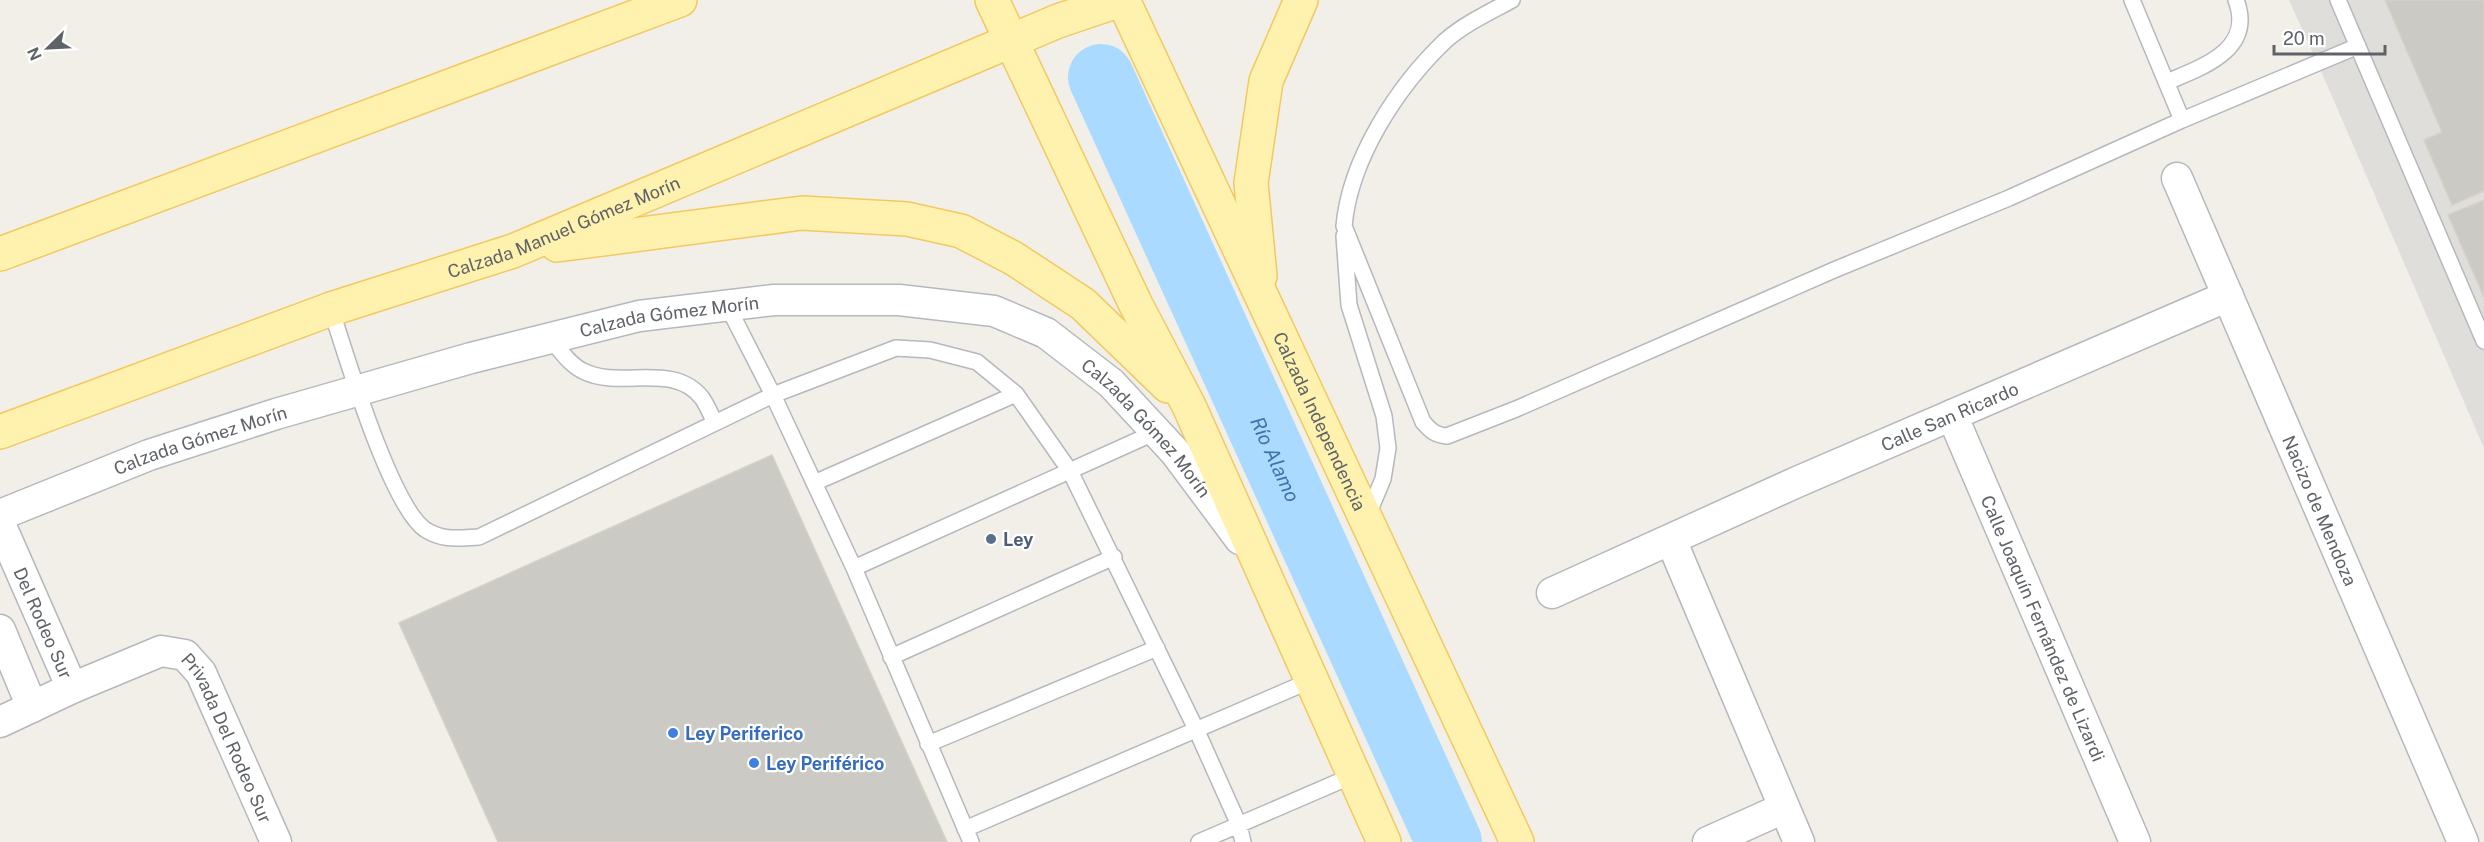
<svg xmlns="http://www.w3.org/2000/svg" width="2484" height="842" viewBox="0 0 2484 842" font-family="'Public Sans',sans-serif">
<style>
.industrial{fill:#e0deda}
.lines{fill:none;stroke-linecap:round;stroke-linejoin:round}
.river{stroke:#aadaff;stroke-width:66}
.building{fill:#cccac5;stroke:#d6d1c6;stroke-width:1.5}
.lane-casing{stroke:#b5b8bc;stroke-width:18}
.street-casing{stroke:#b5b8bc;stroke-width:33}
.primary-casing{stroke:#f2c960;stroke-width:36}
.lane{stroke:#fff;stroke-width:15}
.street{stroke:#fff;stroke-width:30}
.primary{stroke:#fff2af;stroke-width:33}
.service-dot{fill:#5c6f8a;stroke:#fff;stroke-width:2}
.shop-dot{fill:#3f7fe0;stroke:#fff;stroke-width:2}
.labels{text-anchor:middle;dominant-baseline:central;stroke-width:4.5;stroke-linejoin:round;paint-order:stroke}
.street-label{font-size:18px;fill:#5f6368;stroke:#fff}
.service-label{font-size:18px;font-weight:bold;fill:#4e5e75;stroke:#fff;text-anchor:start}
.shop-label{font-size:18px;font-weight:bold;fill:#366cbe;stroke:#fff;text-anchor:start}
.water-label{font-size:20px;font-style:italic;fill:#4174aa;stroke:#fff}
</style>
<rect width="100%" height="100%" fill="#f1efe8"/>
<!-- industrial -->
<path class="industrial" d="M2289,0H2484V448L2325,80Z"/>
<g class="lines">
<!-- river -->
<path class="river" id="s1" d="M1101,77L1449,842"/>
</g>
<!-- building -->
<path class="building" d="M2385,0H2484V191L2452,205L2424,140L2442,132Z
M2484,200V297L2448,215Z
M772,455L947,842H498L399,623Z"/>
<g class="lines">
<!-- lane casing -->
<g class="lane-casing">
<path id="lane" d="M1512,0C1490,12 1464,24 1445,41C1397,87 1350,159 1344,226L1423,422C1431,431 1435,435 1447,436L1516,409L1834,270L2009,198L2182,120L2132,0
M2338,0L2484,341
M2167,82C2202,67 2255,50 2236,0
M2182,120L2358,46
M1344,236L1349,305L1384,416L1388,448L1383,479L1367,517
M727,305L773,395L854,568L971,842
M331,309C345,352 391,508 426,530C444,541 458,538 479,537L773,395L896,348L930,350L977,362L1016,394L1070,471L1196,729L1239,825L1243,842
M550,338C559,349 570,365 583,371C620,390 673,361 702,398C707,405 711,415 715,423
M814,483L1016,394
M854,568L1156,432
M891,657L1114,557
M928,744L1157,648
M965,829L1312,680
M1199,842L1354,775"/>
</g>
<!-- street casing -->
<g class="street-casing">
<g id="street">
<path id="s2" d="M2177,178L2463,842"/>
<path id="s3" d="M1952,415L2135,842"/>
<path id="s4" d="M0,515L149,455L276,414L471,358L639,316L774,300H899L994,311L1046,333L1111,383L1175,452L1240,539"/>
<path id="s5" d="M0,524L72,688"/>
<path d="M1671,540L1799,842"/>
<path id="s6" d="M1552,593L1797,482L2228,296"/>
<path d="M0,630L32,707"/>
<path id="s7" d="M0,722L72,688L161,651L185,655L201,673L276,842"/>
<path d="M1708,842L1784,808"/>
</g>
</g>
<!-- primary casing -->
<g class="primary-casing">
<g id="primary">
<path d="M992,0L1135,303L1189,406L1384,842"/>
<path id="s8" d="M1123,0L1517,842"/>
<path d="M557,245L802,213L907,219L961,231L1013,258L1083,304L1168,386"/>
<path d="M0,254L680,0"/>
<path d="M1260,276L1251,183L1266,81L1301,0"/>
<path id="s9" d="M0,432L331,309L513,251L1058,21L1120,0"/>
</g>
</g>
<!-- lane -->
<use href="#lane" class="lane"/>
<!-- street -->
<use href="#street" class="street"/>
<!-- primary -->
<use href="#primary" class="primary"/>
</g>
<!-- markers -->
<circle class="service-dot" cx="991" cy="539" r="6"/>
<g class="shop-dot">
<circle cx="673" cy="733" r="6"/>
<circle cx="754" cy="763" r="6"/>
</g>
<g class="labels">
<!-- street labels -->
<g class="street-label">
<text stroke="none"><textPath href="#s9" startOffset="600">Calzada Manuel Gómez Morín</textPath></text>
<text stroke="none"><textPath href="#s4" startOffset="700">Calzada Gómez Morín</textPath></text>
<text stroke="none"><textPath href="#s6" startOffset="435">Calle San Ricardo</textPath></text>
<text stroke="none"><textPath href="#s8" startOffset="465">Calzada Independencia</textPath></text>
<text stroke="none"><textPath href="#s4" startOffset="1222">Calzada Gómez Morín</textPath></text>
<text stroke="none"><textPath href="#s4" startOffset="214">Calzada Gómez Morín</textPath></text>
<text stroke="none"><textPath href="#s2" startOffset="362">Nacizo de Mendoza</textPath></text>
<text stroke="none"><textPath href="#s5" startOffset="108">Del Rodeo Sur</textPath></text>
<text stroke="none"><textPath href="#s3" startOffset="232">Calle Joaquín Fernández de Lizardi</textPath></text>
<text stroke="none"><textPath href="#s7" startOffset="294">Privada Del Rodeo Sur</textPath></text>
</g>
<!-- service labels -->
<g class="service-label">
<text x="1003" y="539">Ley</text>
</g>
<!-- shop labels -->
<g class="shop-label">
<text x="685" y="733">Ley Periferico</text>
<text x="766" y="763">Ley Periférico</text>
</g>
<!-- water labels -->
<g class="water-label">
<text stroke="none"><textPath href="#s1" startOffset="420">Río Alamo</textPath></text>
</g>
</g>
<!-- north arrow -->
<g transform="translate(48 48) rotate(246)" stroke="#ffffff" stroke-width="4.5" paint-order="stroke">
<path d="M0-4.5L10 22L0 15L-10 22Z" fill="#5f6368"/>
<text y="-9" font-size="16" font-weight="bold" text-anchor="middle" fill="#5f6368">N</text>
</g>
<!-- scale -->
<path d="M2274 45v9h111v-9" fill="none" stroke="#5f6368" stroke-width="3"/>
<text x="2283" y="45" font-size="18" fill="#5f6368" stroke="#ffffff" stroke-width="4.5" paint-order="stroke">20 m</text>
</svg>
